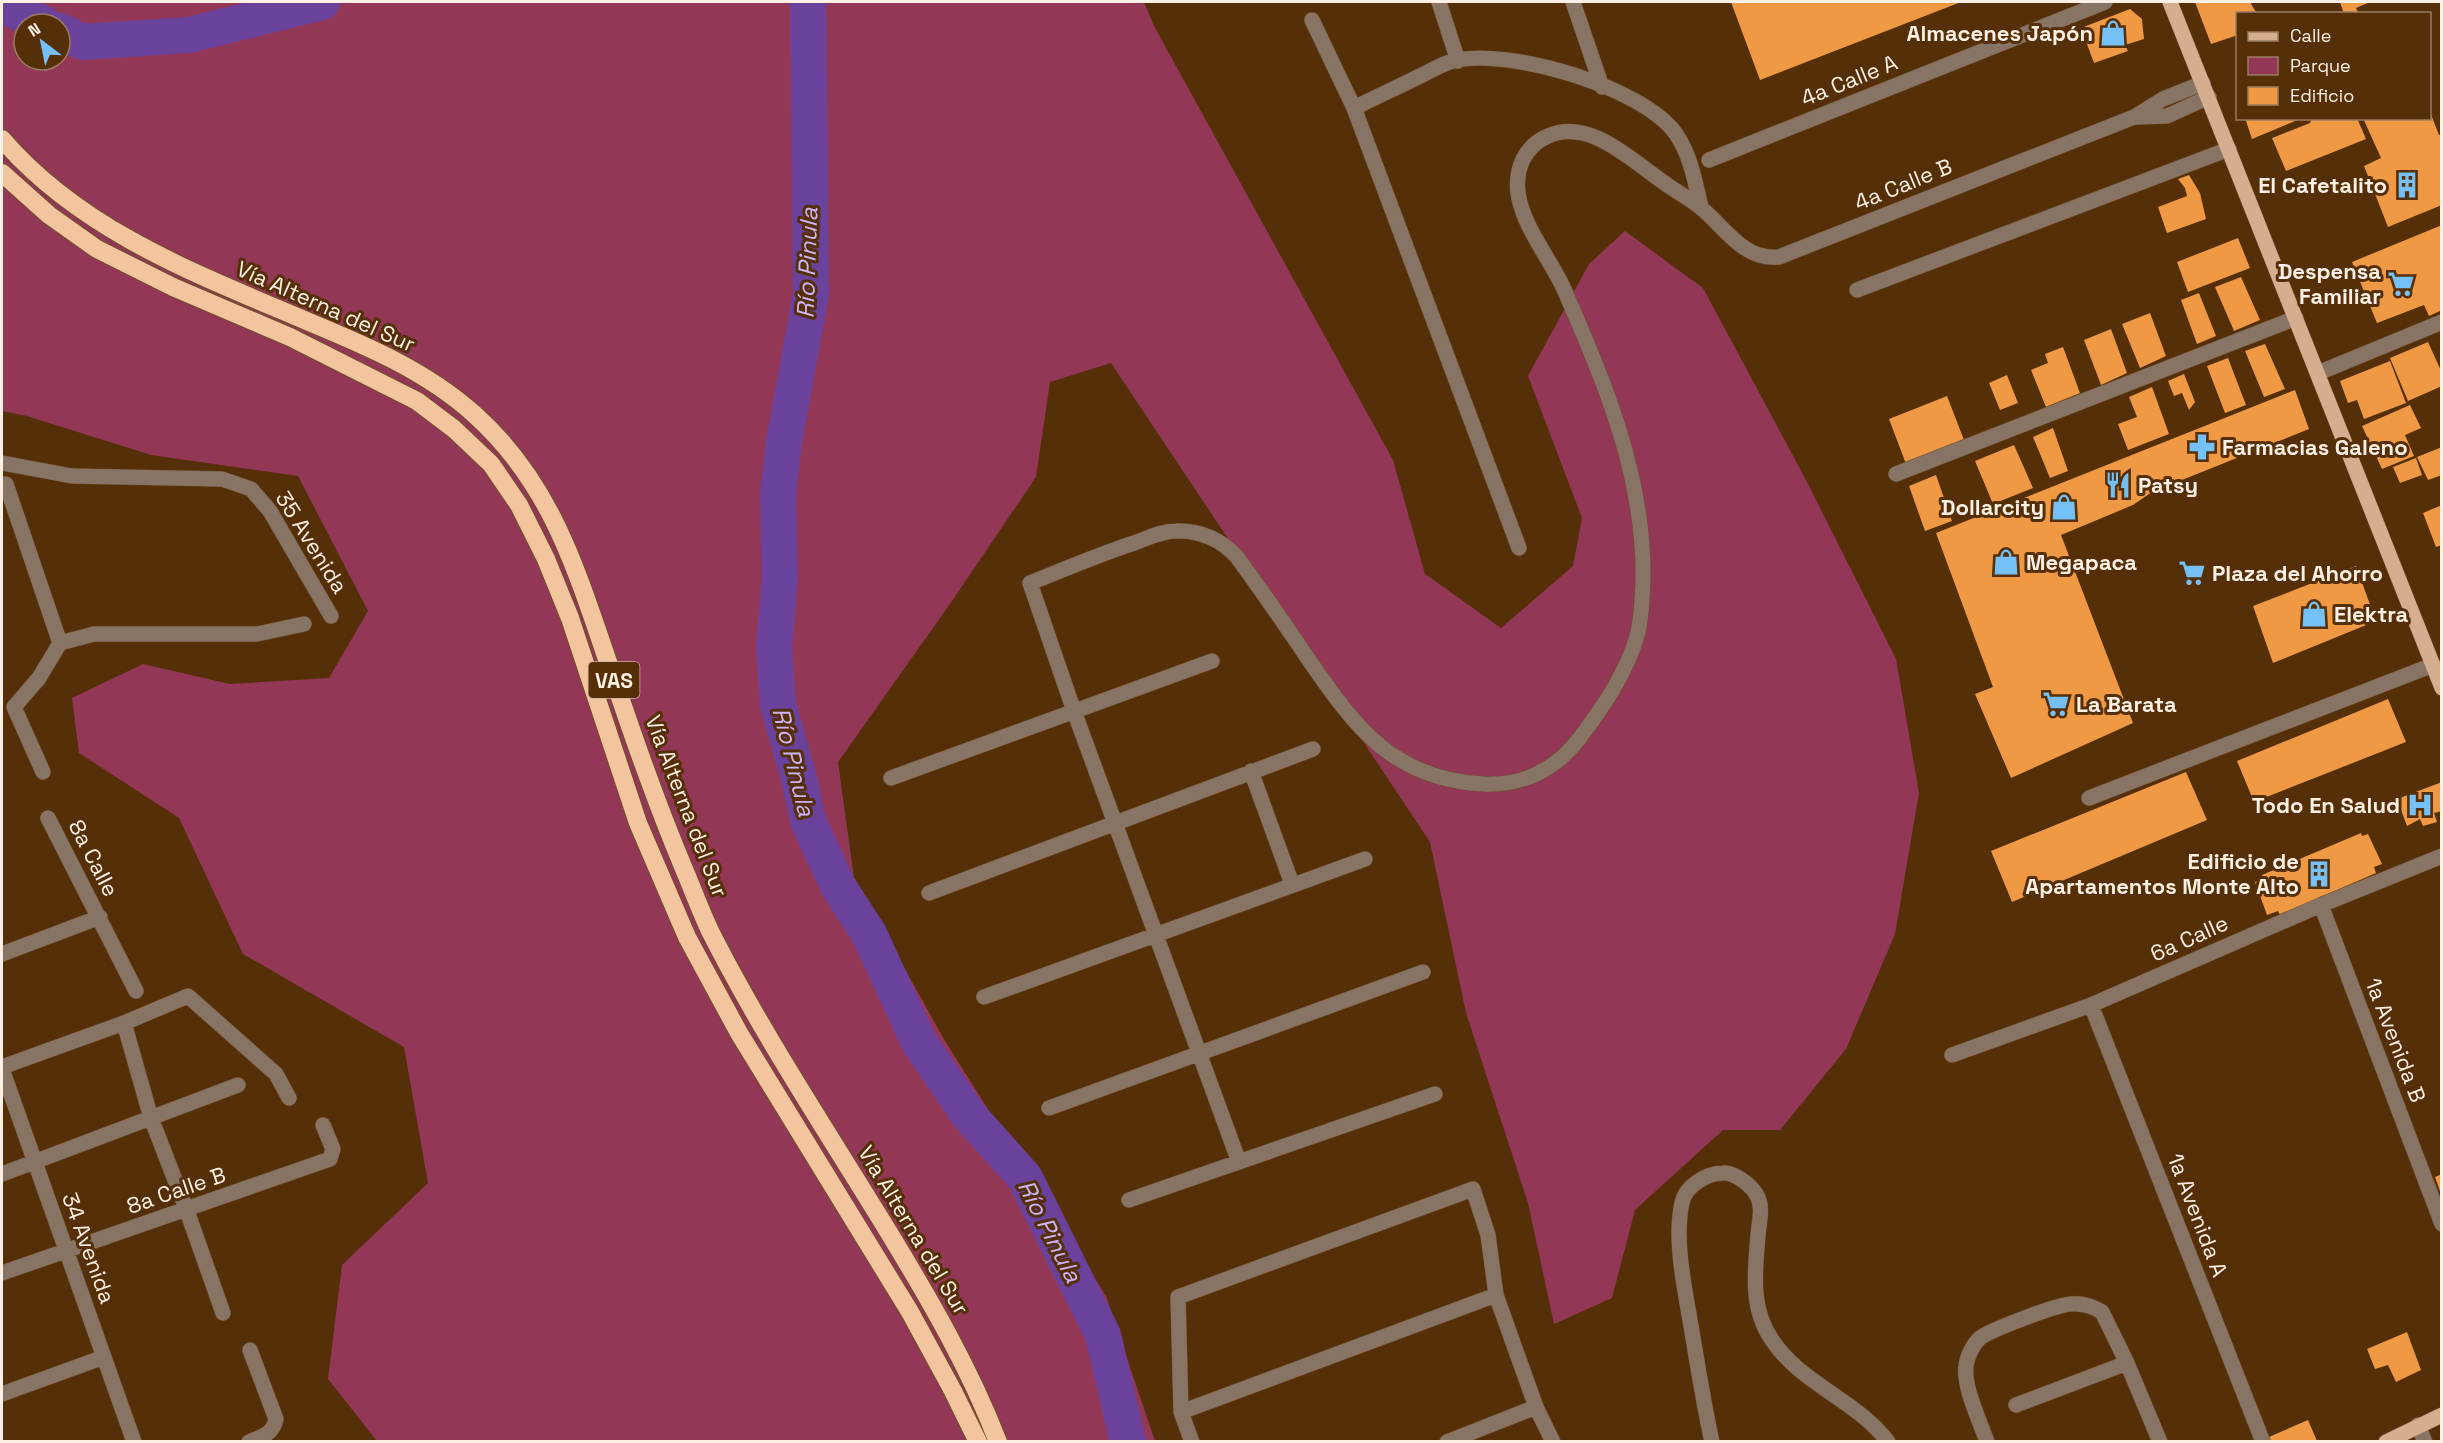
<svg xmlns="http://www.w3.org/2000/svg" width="2443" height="1443" viewBox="0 0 2443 1443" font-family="'Space Grotesk',sans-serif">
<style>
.green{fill:#933757;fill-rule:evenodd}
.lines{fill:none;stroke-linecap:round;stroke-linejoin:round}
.river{stroke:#6a429c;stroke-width:36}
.building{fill:#ef9945}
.minor-casing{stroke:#6f4e2b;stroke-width:16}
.major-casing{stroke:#6f4e2b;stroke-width:16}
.highway-casing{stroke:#6f4e2b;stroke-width:20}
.minor{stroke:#877465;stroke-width:15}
.major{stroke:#d4ae8e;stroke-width:15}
.highway{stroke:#f3c59e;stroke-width:18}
.labels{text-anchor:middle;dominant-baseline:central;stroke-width:6;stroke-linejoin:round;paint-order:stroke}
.shield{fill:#542f07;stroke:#ccb6a2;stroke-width:1.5}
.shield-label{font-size:21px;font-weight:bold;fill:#fff0e5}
.poi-label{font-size:22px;font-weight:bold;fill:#fff0e5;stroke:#542f07;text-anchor:end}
.street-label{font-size:22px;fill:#fff0e5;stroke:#542f07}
.water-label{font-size:24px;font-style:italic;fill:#ceb2fa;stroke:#542f07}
</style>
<rect width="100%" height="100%" fill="#542f07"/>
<!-- green -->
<path class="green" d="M2,2H1144L1154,26L1393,460L1425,574L1501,628L1573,566L1582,518L1528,376L1589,264L1625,231L1703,288L1806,480L1896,659L1919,793L1895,934L1846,1049L1780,1130H1723L1635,1210L1612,1298L1554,1324L1528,1203L1466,1013L1430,842L1111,363L1050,382L1036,477L950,604L838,762L854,878L945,1041L1106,1296L1155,1441H377L328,1379L342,1265L428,1183L404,1047L243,954L179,818L79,753L72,698L143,664L230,684L329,678L368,611L298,476L151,455L27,416L2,411ZM24,24H60V60H24Z"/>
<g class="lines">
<!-- river -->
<path class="river" d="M808,2L811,294L784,442L778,495L780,577L774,647L778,705L800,782L808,821L838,886L869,934L919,1042L968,1114L1025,1178L1103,1335L1128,1442
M2,5L44,24
M60,31L83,42L189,35L322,2"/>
</g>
<!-- building -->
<path class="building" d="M1731,2H1961L1760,80Z
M2195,2H2250L2257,14H2238V35L2211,44Z
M2340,2H2370L2356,8L2359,14H2344Z
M2130,9L2142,19L2144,39L2125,45L2128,51L2094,63L2081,28Z
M2430,112L2439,135L2442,134V205L2388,227L2364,166L2381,158L2363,118H2430Z
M2245,118H2300V119L2252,139Z
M2312,118H2357L2366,139L2286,171L2272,138L2310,123Z
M2189,175L2200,193L2206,219L2167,233L2158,207L2187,196L2185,188L2178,179Z
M2442,225V310L2429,316L2424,305L2377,323L2352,262Z
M2238,238L2250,268L2188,292L2177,262Z
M2241,277L2260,320L2234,331L2215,287Z
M2199,293L2216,336L2197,344L2181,300Z
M2150,313L2166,356L2140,368L2122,324Z
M2111,329L2127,373L2101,385L2084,340Z
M2428,342L2442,373V386L2408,401L2390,358Z
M2265,344L2285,389L2264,397L2245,351Z
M2063,347L2080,393L2046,407L2031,370L2048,363L2045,354Z
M2228,358L2246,405L2225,413L2207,366Z
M2390,361L2406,403L2364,419L2357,400L2348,403L2340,381Z
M2184,374L2195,402L2189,410L2182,393L2174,396L2168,381Z
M2007,375L2018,403L2000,410L1989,383Z
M2152,387L2169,434L2128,450L2118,424L2137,417L2129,397Z
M2295,390L2309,429L2152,492L2133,505L2061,535L2133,723L2011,778L1975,694L1993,687L1936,533Z
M1947,396L1964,440L1906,464L1889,419Z
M2410,405L2421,428L2405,435L2414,456L2382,469L2362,426Z
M2053,428L2068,471L2050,478L2033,437Z
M2014,445L2033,488L1993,504L1975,461Z
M2442,447V475L2428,480L2417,457Z
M2416,458L2422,475L2400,483L2393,467Z
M1936,475L1952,521L1925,531L1909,486Z
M2442,505V545L2436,547L2423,513Z
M2356,566L2376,621L2273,663L2253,606Z
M2388,699L2406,742L2254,802L2237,761Z
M2186,772L2207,820L2012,902L1991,851Z
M2442,782V811L2434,813L2437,822L2423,826L2420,819L2407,826L2397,799Z
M2361,833L2362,836L2368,834L2382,864L2374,867L2376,873L2280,915L2278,911L2267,915L2255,882L2263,879L2262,875Z
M2442,1174V1194H2441L2435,1177Z
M2407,1332L2421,1370L2396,1382L2388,1365L2375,1369L2367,1349Z
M2308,1420L2317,1441L2271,1442L2269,1437Z"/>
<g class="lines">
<!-- minor casing -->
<g class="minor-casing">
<path id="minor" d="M1439,2L1458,61
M1573,2L1602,87
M1312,20L1354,108L1519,548
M1354,108C1376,97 1398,87 1420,76C1430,71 1442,64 1453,61C1508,47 1643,87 1676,134C1691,156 1695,182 1701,207
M2137,117L2167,116L2209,97
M1709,160L2105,2
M1857,290L2229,149
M2318,373L2442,322
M2,463L72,476L222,479L251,489L270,511L331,616
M1896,474L2296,318
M2,486L6,484L60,643L94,634H257L304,624
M14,707L39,678L60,643
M14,707L43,772
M1251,771L1292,884
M891,778L1212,661
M2089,798L2433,665
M48,818L136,991
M929,893L1313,749
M2321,905L2442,1224
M2,954L100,917
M984,997L1365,859
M2091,1005L2263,1442
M1952,1055L2091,1005L2321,905L2442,856
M2,1067L124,1023
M2,1069L134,1442
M1049,1108L1423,972
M1239,1162L1074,711L1030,583C1065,569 1100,554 1137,542C1150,537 1162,531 1176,531C1200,530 1222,540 1237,557C1262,591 1286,626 1309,660C1356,728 1393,779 1483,784C1522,786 1555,770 1579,739C1603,707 1626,674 1637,636C1642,618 1642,599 1643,581C1645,476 1604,381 1563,287C1549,257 1523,227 1518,193C1515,168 1525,146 1548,136C1588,118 1629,158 1659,179C1672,189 1687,197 1700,207C1724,226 1743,261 1779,257L2134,117L2163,99L2203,83
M2,1174L238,1085
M1129,1200L1435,1094
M2,1273L330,1159L333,1149L323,1125
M223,1313L187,1211L151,1118L124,1023L188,996L276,1074L289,1098
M2,1394L104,1357
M2016,1405L2127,1363
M1181,1412L1496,1295
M2418,1425L2425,1442
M249,1442C263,1436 273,1434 276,1419L250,1350
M1192,1442L1181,1412L1178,1297L1473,1189L1488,1235L1496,1295L1536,1407L1553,1442
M1447,1442L1536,1407
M1712,1442C1703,1401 1697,1361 1690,1320C1684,1285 1674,1238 1682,1203C1685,1186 1707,1173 1723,1173C1734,1172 1751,1185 1756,1194C1764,1206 1759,1222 1758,1235C1755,1272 1750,1308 1772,1340C1801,1384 1858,1401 1888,1442
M1987,1442C1980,1421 1963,1387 1966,1366C1967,1357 1973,1344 1980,1338C1990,1330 2059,1304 2071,1304C2083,1303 2092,1306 2102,1312L2127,1363L2160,1442"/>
</g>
<!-- major casing -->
<g class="major-casing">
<path id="major" d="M2170,2L2442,688
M2386,1442L2442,1415"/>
</g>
<!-- highway casing -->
<g class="highway-casing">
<path id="highway" d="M2,139C82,232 199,275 309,322C367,346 426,371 474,414C550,482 575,566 607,659C631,730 655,800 684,869C693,890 701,912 711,933C764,1037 830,1136 891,1236C931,1302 970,1369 998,1442
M2,173L49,215L97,249L173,287L290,337L417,401L454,429L491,464L519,505L546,559L570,618L638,823L687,937L739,1033L910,1312L953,1391L978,1442"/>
</g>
<!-- minor -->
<use href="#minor" class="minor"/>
<!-- major -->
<use href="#major" class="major"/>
<!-- highway -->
<use href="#highway" class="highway"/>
</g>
<!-- icons -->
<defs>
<g id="shop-bare" transform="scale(2.07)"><path d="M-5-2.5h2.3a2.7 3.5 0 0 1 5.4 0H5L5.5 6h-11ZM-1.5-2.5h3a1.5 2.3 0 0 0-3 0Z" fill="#75c0f6" stroke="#542f07" stroke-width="2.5" paint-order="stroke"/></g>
<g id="building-bare" transform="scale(2.07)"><path d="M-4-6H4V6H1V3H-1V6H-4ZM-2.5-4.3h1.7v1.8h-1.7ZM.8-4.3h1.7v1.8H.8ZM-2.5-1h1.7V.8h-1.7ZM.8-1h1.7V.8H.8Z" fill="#75c0f6" stroke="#542f07" stroke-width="2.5" paint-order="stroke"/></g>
<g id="supermarket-bare" transform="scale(2.07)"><path d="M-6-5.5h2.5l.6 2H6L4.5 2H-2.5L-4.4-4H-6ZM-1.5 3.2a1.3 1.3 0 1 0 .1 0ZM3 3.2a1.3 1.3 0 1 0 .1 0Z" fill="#75c0f6" stroke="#542f07" stroke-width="2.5" paint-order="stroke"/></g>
<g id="pharmacy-bare" transform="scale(2.07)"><path d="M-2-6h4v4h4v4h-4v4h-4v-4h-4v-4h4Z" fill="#75c0f6" stroke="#542f07" stroke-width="2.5" paint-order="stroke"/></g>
<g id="restaurant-bare" transform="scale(2.07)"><path d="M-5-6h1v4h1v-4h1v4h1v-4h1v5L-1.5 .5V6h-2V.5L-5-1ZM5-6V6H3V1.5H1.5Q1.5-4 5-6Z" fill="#75c0f6" stroke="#542f07" stroke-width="2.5" paint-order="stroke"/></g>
<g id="hospital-bare" transform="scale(2.07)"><path d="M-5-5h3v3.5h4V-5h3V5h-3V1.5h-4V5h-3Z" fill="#75c0f6" stroke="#542f07" stroke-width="2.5" paint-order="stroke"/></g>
</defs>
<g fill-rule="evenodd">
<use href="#shop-bare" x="2113" y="33"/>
<use href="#building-bare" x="2407" y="185"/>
<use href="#supermarket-bare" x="2401" y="284"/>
<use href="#pharmacy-bare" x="2202" y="447"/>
<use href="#restaurant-bare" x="2118" y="485"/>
<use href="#shop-bare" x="2064" y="507"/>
<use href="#shop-bare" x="2006" y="562"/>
<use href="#supermarket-bare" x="2192" y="573"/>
<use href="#shop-bare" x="2314" y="614"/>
<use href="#supermarket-bare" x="2056" y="704"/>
<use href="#hospital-bare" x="2420" y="805"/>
<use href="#building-bare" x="2319" y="874"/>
</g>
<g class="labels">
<!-- shield labels -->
<rect class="shield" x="588.5" y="662" width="51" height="36" rx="4.5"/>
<g class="shield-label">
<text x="614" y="680">VAS</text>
</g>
<!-- poi labels -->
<g class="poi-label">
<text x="2093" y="33">Almacenes Japón</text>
<text x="2387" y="185">El Cafetalito</text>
<text x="2381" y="271">Despensa<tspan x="2381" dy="25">Familiar</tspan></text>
<text x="2222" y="447" text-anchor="start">Farmacias Galeno</text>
<text x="2138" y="485" text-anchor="start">Patsy</text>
<text x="2044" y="507">Dollarcity</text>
<text x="2026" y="562" text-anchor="start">Megapaca</text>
<text x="2212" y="573" text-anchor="start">Plaza del Ahorro</text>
<text x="2334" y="614" text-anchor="start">Elektra</text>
<text x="2076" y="704" text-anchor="start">La Barata</text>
<text x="2400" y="805">Todo En Salud</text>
<text x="2299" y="861">Edificio de<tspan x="2299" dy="25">Apartamentos Monte Alto</tspan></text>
</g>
<!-- street labels -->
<g class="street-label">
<text transform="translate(1849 80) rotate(-22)">4a Calle A</text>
<text transform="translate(1903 184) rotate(-22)">4a Calle B</text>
<text transform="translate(326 306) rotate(24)">Vía Alterna del Sur</text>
<text transform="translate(312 542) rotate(58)">35 Avenida</text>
<text transform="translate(687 806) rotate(69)">Vía Alterna del Sur</text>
<text transform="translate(94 858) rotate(63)">8a Calle</text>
<text transform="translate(2189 938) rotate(-24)">6a Calle</text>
<text transform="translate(2396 1040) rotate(69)">1a Avenida B</text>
<text transform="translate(176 1190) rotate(-19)">8a Calle B</text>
<text transform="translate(2198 1215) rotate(69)">1a Avenida A</text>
<text transform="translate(914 1230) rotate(59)">Vía Alterna del Sur</text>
<text transform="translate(89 1248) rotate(70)">34 Avenida</text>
</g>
<!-- water labels -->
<g class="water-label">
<text transform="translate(807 263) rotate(-88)">Río Pinula</text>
<text transform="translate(794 762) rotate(76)">Río Pinula</text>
<text transform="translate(1050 1231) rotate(63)">Río Pinula</text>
</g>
</g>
<!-- border -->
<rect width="2443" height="1443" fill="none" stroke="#fff0e5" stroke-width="6"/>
<!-- legend -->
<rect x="2236" y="12" width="195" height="108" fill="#542f07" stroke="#987c60" stroke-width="1.5"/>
<rect x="2248" y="32" width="30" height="9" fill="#d4ae8e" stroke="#987c60" stroke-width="1.5"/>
<text x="2290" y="42" font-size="18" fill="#fff0e5">Calle</text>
<rect x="2248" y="57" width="30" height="18" fill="#933757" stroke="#987c60" stroke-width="1.5"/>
<text x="2290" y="72" font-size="18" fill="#fff0e5">Parque</text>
<rect x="2248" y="87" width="30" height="18" fill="#ef9945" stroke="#987c60" stroke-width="1.5"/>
<text x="2290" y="102" font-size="18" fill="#fff0e5">Edificio</text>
<!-- north arrow -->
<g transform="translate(42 42) rotate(328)"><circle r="28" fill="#542f07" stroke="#987c60" stroke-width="1.5"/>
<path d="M0-4.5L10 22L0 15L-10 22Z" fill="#75c0f6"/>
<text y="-9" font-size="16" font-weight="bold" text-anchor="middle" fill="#fff0e5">N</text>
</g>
</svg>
